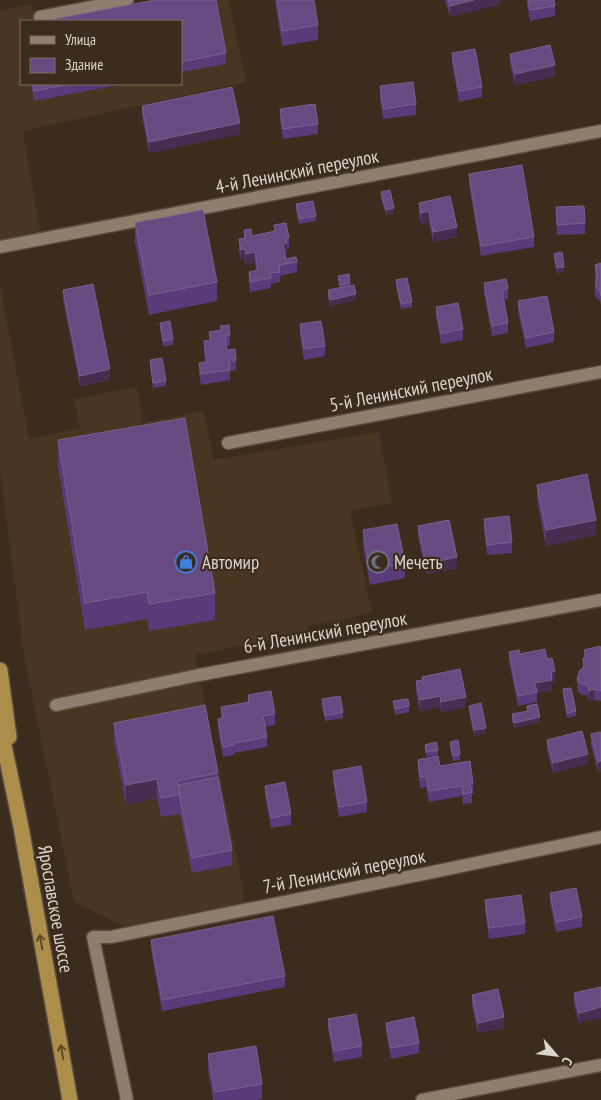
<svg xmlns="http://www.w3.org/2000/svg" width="601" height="1100" viewBox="0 0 601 1100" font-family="'PT Sans Narrow',sans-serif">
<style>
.built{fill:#493521}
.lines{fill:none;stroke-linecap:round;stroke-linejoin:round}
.street-casing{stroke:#564a3e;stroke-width:15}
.highway-casing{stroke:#564a3e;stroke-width:18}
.street{stroke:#8f7e6e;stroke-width:12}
.highway{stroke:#ab8e49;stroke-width:15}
.wall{fill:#5a3a79}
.shaded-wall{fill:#482d51}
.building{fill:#684a82;stroke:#7a608d}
.oneway{stroke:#5d492b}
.labels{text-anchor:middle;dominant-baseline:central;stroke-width:4.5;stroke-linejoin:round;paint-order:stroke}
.street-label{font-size:19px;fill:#dcd3ca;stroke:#3b2c1e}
.poi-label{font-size:19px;fill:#dcd3ca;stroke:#3b2c1e;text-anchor:start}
</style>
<rect width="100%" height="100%" fill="#3b2c1e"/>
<!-- built -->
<path class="built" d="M188,0H229L246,82L23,131L40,231L0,240V11L32,4L35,21H21V84H181V21Z
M0,284L29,439L80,428L74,399L137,387L143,423L204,411L214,460L379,432L392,503L350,511L372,613L308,626L309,632L195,655L240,873L245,907L124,926L74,902L24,655L0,469Z"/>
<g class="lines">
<!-- street casing -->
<g class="street-casing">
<path id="street" d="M40,17L127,0
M0,247L601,131
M228,443L601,372
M56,705L199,675L601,600
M127,1100L93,937H111L433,872L601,837
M422,1100L601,1065"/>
</g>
<!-- highway casing -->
<g class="highway-casing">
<path id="highway" d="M0,670L9,737
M0,726L21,827L70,1100"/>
</g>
<!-- street -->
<use href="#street" class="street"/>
<!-- highway -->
<use href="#highway" class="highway"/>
</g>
<!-- wall -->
<path class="wall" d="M275,0H314L318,25V40L282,46Z
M445,0H501V4L450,17Z
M527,0H554L555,6V16L530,21L527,5Z
M181,21L226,53V64L181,72Z
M452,53L482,87V97L459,102L452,64Z
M510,54L555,76L515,85L510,64Z
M31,84H123L34,101Z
M380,86L416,104V115L383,119L380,97Z
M142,106L240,134L149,153L142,116Z
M280,109L318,124V134L283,139L280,120Z
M469,174L534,237V247L481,256L469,185Z
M381,192L394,213L386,215L381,198Z
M419,203L457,237L433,242L429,222L421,224L419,214Z
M296,204L316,216V221L299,224L296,210Z
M556,207L585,223V234L557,235Z
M135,223L217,282V301L149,315L135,242Z
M274,225L289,238V248L287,249V254H285L286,259L297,262V272L280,276V282L271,284V288L250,292L249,283V272L256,271L255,263L246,265L245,259L241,260L239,250V239L244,238V230L252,236L274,231Z
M554,254L564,272L557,274L554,259Z
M601,263V306L600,301L595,296V286L596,281L595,275V265Z
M338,276L350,283V285L356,300L330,306L328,296V290L339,288Z
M396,280L412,302V307L401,309L396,286Z
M484,283L508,288V299L503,300L508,323V333L492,336L484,294Z
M63,290L110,380L80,386L63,300Z
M518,301L554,332V342L526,348L518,312Z
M436,307L463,329V340L441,344L436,317Z
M160,323L173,339V345L163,346L160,328Z
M300,324L325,346V356L304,360L300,335Z
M209,332L230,335V345L227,346V350L236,360V370L230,371V380L201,385L199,374V363L205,362L204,351V341L209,340Z
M150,360L166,381V386L153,388L150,366Z
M58,440L215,593V620L149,631L147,619L85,630L58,467Z
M537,485L596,535L546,546L537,500Z
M484,519L512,542V553L487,555L484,529Z
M418,526L457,568L426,574L418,537Z
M363,530L405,563V578L370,585L363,546Z
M584,650H601V701L594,700L589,701L587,695H582L578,692L577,688V678L583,668V658H584Z
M509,652L547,659L555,681L552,682V690L537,693V702L518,706L509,662Z
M422,677L466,707L441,712L440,707L420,711L416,692V681L422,680Z
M563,689L576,711V716L567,718L563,695Z
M248,695L275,714V725L265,727L267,737V747L234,753V755L223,757L218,730V719H221V707L248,702Z
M322,699L343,712V718L325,721L322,705Z
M393,701L409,706V712L395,715Z
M469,706L486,733L474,736L469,711Z
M527,706L540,722L514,728L512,720V714L527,711Z
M114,723L218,773V777L232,850V865L192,873L180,814L161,817L157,798L126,805L114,742Z
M601,732L598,772L591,745V734Z
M547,740L588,764L553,773L547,750Z
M450,742L460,754V760L453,761L450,747Z
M425,745L438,750V755L426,757Z
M418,760L440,766L473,783V794H472V803L463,804L462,796L429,802L426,787L420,788L418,770Z
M333,771L367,802V812L339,817L333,781Z
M265,786L291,814V825L271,828L265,796Z
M550,893L582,917V927L556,932L550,903Z
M485,900L525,923V934L489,939L485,910Z
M151,940L285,976V987L162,1011L151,950Z
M601,987L579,1023L574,1004V993Z
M472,995L504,1028L478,1033L472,1006Z
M328,1019L362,1046V1057L334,1062L328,1029Z
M386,1023L419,1043V1053L391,1059L386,1033Z
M208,1054L262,1084V1099L257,1100H213L208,1070Z"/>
<!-- shaded-wall -->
<path class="shaded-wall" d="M474,0H501V4L450,17V6Z
M555,65V76L515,85V74Z
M240,123V134L149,153V142Z
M394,208V213L386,215V210Z
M429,211V222L421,224V213Z
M457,227V237L433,242V232Z
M287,243V254L283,255V244Z
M245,249V259L241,260V250Z
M255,252V263L246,265V254Z
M564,267V272L557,274V268Z
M356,294V300L330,306V300Z
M110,369V380L80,386V376Z
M596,520V535L546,546V530Z
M457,557V568L426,574V564Z
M555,671V681L552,682V690L537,693L535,683L551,672Z
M594,689V700L589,701V691Z
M440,696V707L420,711V700Z
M466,697V707L441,712V702Z
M540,717V722L514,728V723Z
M486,728V733L474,736V730Z
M588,754V764L553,773V763Z
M601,761V772H598V762Z
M157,779V798L126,805V785Z
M601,1007V1018L579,1023V1013Z
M504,1017V1028L478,1033V1023Z"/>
<!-- building -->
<path class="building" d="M155,0H216L226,53L181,62V21H45Z
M277,0H314L318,25L282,31Z
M448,0H474L450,6Z
M528,0H554L555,6L530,10Z
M550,45L555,65L515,74L510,54Z
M475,49L482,87L459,91L452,53Z
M413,82L416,104L383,109L380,86Z
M33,84H69L34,91Z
M232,87L240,123L149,142L142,106Z
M315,104L318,124L283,129L280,109Z
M522,165L534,237L481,246L469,174Z
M390,190L394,208L386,210L381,192Z
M450,196L457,227L433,232L429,211L421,213L419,203Z
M313,201L316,216L299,219L296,204Z
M584,206L585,223L557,225L556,207Z
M203,210L217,282L149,295L135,223Z
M286,223L289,238H286L287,243L283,244L286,259L296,257L297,262L279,265L280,272L270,273L271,278L250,282L249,272L258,270L255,252L246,254L245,249L241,250L239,239L245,238L244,230L251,229L252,236L275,231L274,225Z
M562,252L564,267L557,268L554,254Z
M601,263V296L600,291L595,286L597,276L595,265Z
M349,274L350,283L340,285L338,276Z
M407,278L412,302L401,304L396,280Z
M506,279L508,288L502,290L508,323L492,326L484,283Z
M93,284L110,369L80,376L63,290Z
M354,285L356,294L330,300L328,290Z
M547,296L554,332L526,338L518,301Z
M458,303L463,329L441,334L436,307Z
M170,321L173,339L163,341L160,323Z
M321,321L325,346L304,349L300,324Z
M229,325L230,335L225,336L227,350L235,349L236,360H229L230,370L201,374L199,363L207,362L204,341L211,340L209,332L221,330L220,326Z
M162,358L166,381L153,383L150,360Z
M185,418L215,593L149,604L147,592L85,603L58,440Z
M587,474L596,520L546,530L537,485Z
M509,516L512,542L487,545L484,519Z
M449,520L457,557L426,564L418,526Z
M397,524L405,563L370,570L363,530Z
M600,646L601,650V691L594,689L589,691L587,684H582L578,682L577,678L580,670L584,667L583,658L586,657L584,650Z
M545,649L547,659L552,658L555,671L551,672L552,680L535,683L537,692L518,696L509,652L519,650L520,654Z
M460,669L466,697L441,702L440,696L420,700L416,681L423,680L422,677Z
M571,688L576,711L567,713L563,689Z
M271,691L275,714L263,716L267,737L234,743V745L223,747L218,719L223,718L221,707L249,702L248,695Z
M340,696L343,712L325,716L322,699Z
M408,699L409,706L395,709L393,701Z
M481,703L486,728L474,730L469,706Z
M537,704L540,717L514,723L512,714L528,711L527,706Z
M205,705L218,773L177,781L180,794L161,798L157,779L126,785L114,723Z
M582,731L588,754L553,763L547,740Z
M601,732V761L598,762L591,734Z
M458,740L460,754L453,756L450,742Z
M436,742L438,750L426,752L425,745Z
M438,756L440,766L470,761L473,783L470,784L472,792L463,794L462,786L429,791L426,776L420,777L418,760Z
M361,766L367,802L339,807L333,771Z
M218,777L232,850L192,858L180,799L178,785Z
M285,782L291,814L271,818L265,786Z
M576,888L582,917L556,922L550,893Z
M521,895L525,923L489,928L485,900Z
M273,916L285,976L162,1000L151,940Z
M601,987V1007L579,1013L574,993Z
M498,989L504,1017L478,1023L472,995Z
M356,1014L362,1046L334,1051L328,1019Z
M414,1017L419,1043L391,1048L386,1023Z
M256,1046L262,1084L215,1092L208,1054Z"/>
<!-- one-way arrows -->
<defs><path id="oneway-shaft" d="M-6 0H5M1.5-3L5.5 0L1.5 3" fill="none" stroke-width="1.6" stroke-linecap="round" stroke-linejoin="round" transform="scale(1.25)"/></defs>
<g class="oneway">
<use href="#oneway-shaft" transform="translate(41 942) rotate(-100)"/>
<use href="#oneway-shaft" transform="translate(62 1052) rotate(-100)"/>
</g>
<!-- icons -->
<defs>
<g id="shop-ring" transform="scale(1.125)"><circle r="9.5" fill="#3b2c1e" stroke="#3f7fe0" stroke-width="1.5"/><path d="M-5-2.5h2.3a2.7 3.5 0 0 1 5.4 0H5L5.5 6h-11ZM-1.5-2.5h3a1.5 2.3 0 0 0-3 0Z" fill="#3f7fe0"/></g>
<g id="mosque-ring" transform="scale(1.125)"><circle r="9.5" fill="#3b2c1e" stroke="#6b7280" stroke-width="1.5"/><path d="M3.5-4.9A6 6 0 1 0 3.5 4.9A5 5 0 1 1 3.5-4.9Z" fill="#6b7280"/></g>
</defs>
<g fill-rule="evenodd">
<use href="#shop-ring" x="186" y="562"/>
<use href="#mosque-ring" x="378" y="562"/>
</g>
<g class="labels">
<!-- street labels -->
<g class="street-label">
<text transform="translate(297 171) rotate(-11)">4-й Ленинский переулок</text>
<text transform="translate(411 389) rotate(-11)">5-й Ленинский переулок</text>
<text transform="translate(325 632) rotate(-10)">6-й Ленинский переулок</text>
<text transform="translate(344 871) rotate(-11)">7-й Ленинский переулок</text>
<text transform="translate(56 909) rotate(80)">Ярославское шоссе</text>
</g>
<!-- poi labels -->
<g class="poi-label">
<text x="202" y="562">Автомир</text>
<text x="394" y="562">Мечеть</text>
</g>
</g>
<!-- legend -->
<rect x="20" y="20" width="162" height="65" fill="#3b2c1e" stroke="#7b6f63"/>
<rect x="30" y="36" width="25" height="8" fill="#8f7e6e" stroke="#7b6f63"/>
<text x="65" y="45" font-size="15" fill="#dcd3ca">Улица</text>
<rect x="30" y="58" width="25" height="15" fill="#684a82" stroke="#7b6f63"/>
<text x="65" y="70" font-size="15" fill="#dcd3ca">Здание</text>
<!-- north arrow -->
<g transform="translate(556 1055) rotate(118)" stroke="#3b2c1e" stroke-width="4" paint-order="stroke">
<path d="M0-4L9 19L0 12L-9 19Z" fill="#dcd3ca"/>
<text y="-8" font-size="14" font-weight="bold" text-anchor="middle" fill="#dcd3ca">С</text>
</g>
</svg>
